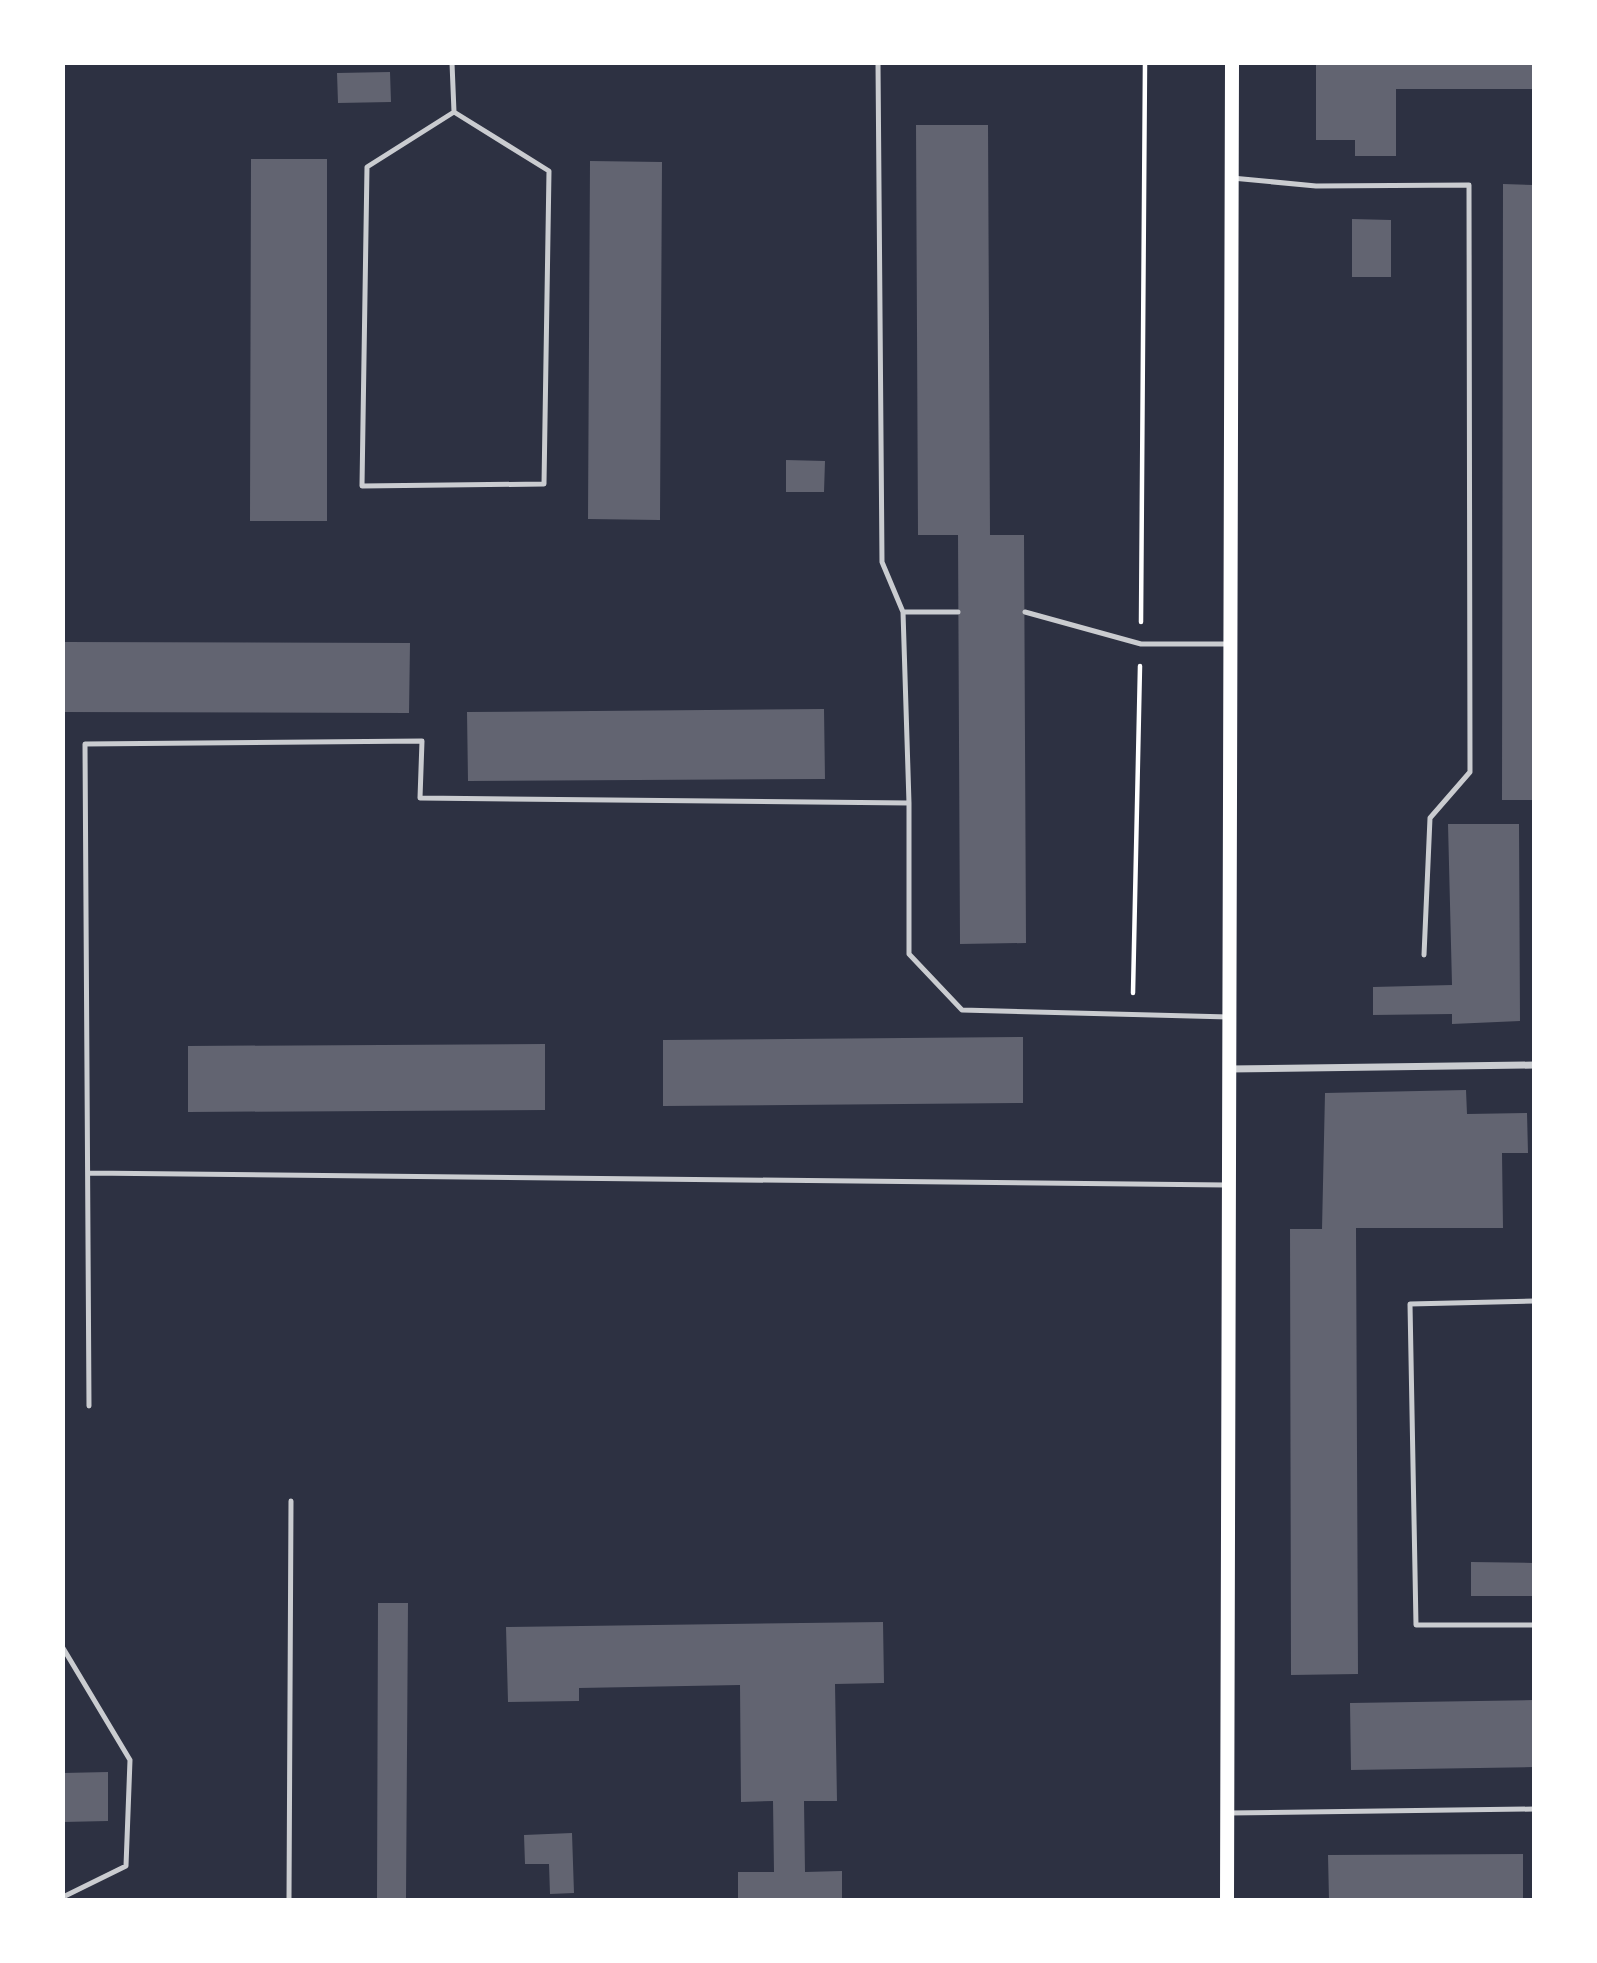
<svg xmlns="http://www.w3.org/2000/svg" width="1597" height="1963" viewBox="0 0 1597 1963" font-family="Barlow,sans-serif">
<style>
.building{fill:#626471}
.lines{fill:none;stroke-linecap:round;stroke-linejoin:round}
.path{stroke:#fff;stroke-width:4.5}
.service{stroke:#caccd0;stroke-width:5}
.minor{stroke:#caccd0;stroke-width:7}
.secondary{stroke:#fff;stroke-width:14}
</style>
<rect width="100%" height="100%" fill="#2d3142"/>
<!-- building -->
<path class="building" d="M1316,63H1534V89H1396V156H1355V140H1316Z
M390,72L391,102L338,103L337,73Z
M916,125H988L990,535H1024L1026,943L960,944L958,535H918Z
M251,159H327V521H250Z
M590,161L662,162L660,520L588,519Z
M1503,184L1534,185V800H1502Z
M1352,219L1391,220V277H1352Z
M786,460L825,461L824,492H786Z
M63,642L410,643L409,713L63,712Z
M824,709L825,779L468,781L467,712Z
M1448,824H1519L1520,1021L1452,1024V1014L1373,1015V987L1452,985Z
M1023,1037V1103L663,1106V1040Z
M545,1044V1110L188,1112V1046Z
M1466,1090L1467,1114L1527,1113L1528,1153H1502L1503,1228H1356L1358,1674L1291,1675L1290,1229H1322L1325,1093Z
M1471,1562L1534,1563V1596H1471Z
M378,1603H408L406,1900H377Z
M883,1622L884,1683L835,1684L837,1801H804L805,1872L842,1871V1900H738V1872H774L773,1801L741,1802L740,1685L579,1688V1701L508,1702L506,1627Z
M1534,1700V1767L1351,1770L1350,1703Z
M108,1772V1821L63,1822V1773Z
M572,1833L574,1893L550,1894L549,1864H525L524,1835Z
M1523,1854V1900H1329L1328,1855Z"/>
<g class="lines">
<!-- path -->
<path class="path" d="M1141,622L1145,63
M1133,993L1140,666"/>
<!-- service -->
<path class="service" d="M452,63L454,112
M878,63L882,562L903,612L909,803V954L962,1010L1229,1017
M454,112L549,171L544,484L362,486L367,167Z
M1232,178L1316,186L1469,185L1470,772L1430,818L1424,955
M903,612H958
M1025,612L1141,644H1227
M88,1173L1226,1185
M1534,1301L1410,1304L1416,1625H1534
M89,1406L85,744L422,741L420,798L909,803
M63,1648L130,1760L126,1866L63,1897
M1229,1813L1534,1809
M289,1900L291,1501"/>
<!-- minor -->
<path class="minor" d="M1229,1069L1534,1065"/>
<!-- secondary -->
<path class="secondary" d="M1227,1900L1232,63"/>
</g>
<!-- border -->
<rect width="1597" height="1963" fill="none" stroke="#ffffff" stroke-width="130"/>
</svg>
